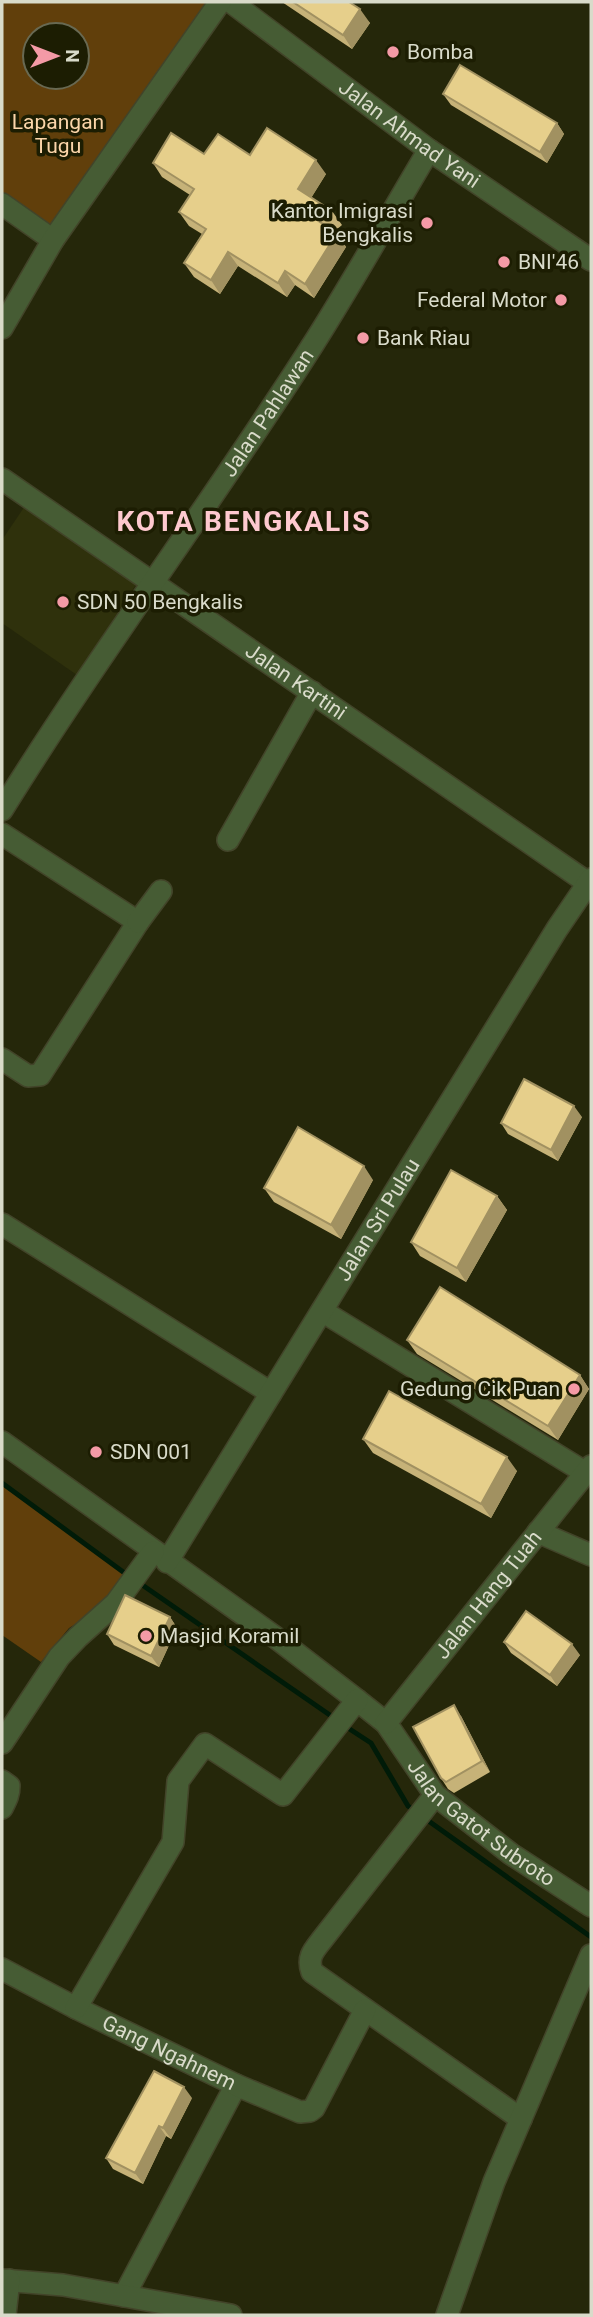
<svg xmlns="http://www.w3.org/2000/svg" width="593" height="2317" viewBox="0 0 593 2317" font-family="Roboto,sans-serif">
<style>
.built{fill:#2f310c}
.green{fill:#613f0b;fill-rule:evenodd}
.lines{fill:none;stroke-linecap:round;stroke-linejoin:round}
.stream{stroke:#001b08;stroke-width:5}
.minor-casing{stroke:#424429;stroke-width:24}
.minor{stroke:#465c34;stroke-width:21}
.wall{fill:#c6b278}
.shaded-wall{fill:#a19161}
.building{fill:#e6cf8b;stroke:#a19161;stroke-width:2}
.poi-dot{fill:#f49aa6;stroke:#1c1d02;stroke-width:2.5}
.labels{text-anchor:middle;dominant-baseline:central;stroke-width:7;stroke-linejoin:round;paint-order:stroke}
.poi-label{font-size:21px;fill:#d9dbca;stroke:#1c1d02;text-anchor:start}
.park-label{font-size:21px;fill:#fbd5a9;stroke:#1c1d02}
.street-label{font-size:21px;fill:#d9dbca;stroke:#1c1d02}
.district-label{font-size:28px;font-weight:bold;letter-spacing:2px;fill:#fec9cf;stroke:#1c1d02}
</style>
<rect width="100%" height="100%" fill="#25270a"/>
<!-- built -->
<path class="built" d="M27,503L139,580L77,675L2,623V540Z"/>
<!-- green -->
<path class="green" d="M2,2H213L61,234L2,200ZM35,35H77V77H35Z
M2,1485L127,1574L111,1602L69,1628L41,1662L2,1635Z"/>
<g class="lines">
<!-- stream -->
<path class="stream" d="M2,1483L130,1577
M138,1582L337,1720
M345,1726L371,1743L408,1806L415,1811
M423,1817L591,1937"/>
<!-- minor casing -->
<g class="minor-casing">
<g id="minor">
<path id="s1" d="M231,2L429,150L591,260"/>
<path d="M2,204L53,240"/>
<path d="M2,328L53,240L220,2"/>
<path id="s2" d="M2,479L591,885"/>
<path id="s3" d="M2,810C100,652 212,503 312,346C353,282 390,215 429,150"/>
<path d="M2,834L138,922L40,1075L28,1076L2,1059"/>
<path d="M228,840L312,692"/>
<path d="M138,922L161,891"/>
<path d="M2,1224L271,1393"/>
<path d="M322,1311L586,1473"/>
<path id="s4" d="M2,1442L275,1637L357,1700L386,1723L435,1795L511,1854L591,1906"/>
<path d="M538,1532L591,1555"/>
<path id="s5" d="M167,1562L557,929L591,879"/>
<path id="s6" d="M386,1723L591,1466"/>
<path d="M2,1743L59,1657L78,1637L116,1603L153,1552"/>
<path d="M2,1781L9,1786C9,1795 6,1800 2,1808"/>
<path d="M435,1795L321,1941C313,1951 307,1958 312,1972L521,2119"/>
<path id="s7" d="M2,1969L76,2008L236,2085L124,2296"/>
<path d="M76,2008L173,1842L178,1781L205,1744L283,1795L357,1700"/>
<path d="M236,2085L300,2112L310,2111L314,2108L365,2010"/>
<path d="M2,2280L63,2285L231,2315"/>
<path d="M5,2315L9,2280"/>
<path d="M447,2315L494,2182L591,1955"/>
</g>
</g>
<!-- minor -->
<use href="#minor" class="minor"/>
</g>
<!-- wall -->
<path class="wall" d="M282,2H349L370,23L352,49Z
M443,94L557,123L564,134L547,163L451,105Z
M204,154L250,155L326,174L311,198L332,211L342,225L335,231L346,247L314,298L295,285L287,297L238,266L220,294L194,277L184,263L202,234L189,226L179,212L190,195L162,177L153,163Z
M582,1117L558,1161L508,1134L501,1123Z
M373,1180L341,1239L274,1202L264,1188Z
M497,1196L507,1210L466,1282L420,1256L411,1242Z
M407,1340L580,1375L589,1389L558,1440L417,1354Z
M363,1439L517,1471L491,1518L373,1453Z
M170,1617L177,1628L159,1667L114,1645L107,1634Z
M504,1642L580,1655L557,1686L511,1653Z
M461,1716L490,1772L454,1793L448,1789L441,1778Z
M192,2098L171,2139L166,2136L143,2184L113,2169L106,2158Z"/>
<!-- shaded-wall -->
<path class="shaded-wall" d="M360,9L370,23L352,49L343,35Z
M557,123L564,134L547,163L540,152Z
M316,160L326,174L308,203L298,189Z
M337,233L346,247L314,298L305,284Z
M228,252L238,266L220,294L211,280Z
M285,271L295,285L287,297L278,283Z
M574,1106L582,1117L558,1161L551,1150Z
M364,1166L373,1180L341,1239L331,1225Z
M497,1196L507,1210L466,1282L457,1268Z
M580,1375L589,1389L558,1440L548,1426Z
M507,1457L517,1471L491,1518L481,1504Z
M170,1617L177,1628L159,1667L151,1656Z
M572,1644L580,1655L557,1686L550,1675Z
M454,1705L461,1716L490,1772L482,1761Z
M184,2087L192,2098L171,2139L163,2128Z
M159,2126L166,2136L143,2184L135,2173Z"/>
<!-- building -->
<path class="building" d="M293,2H349L360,9L343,35Z
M460,65L557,123L540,152L443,94Z
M267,128L316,160L298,189L332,211L320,222L337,233L305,284L285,271L278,283L228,252L211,280L184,263L206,229L179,212L194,189L153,163L171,133L204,154L218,134L250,155Z
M524,1079L574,1106L551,1150L501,1123Z
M298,1127L364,1166L331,1225L264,1188Z
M451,1170L497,1196L457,1268L411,1242Z
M440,1287L580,1375L548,1426L407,1340Z
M389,1391L507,1457L481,1504L363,1439Z
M125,1595L170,1617L151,1656L107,1634Z
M526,1611L572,1644L550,1675L504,1642Z
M454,1705L482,1761L446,1782L441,1778L413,1727Z
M154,2071L184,2087L163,2128L159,2126L135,2173L106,2158Z"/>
<!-- markers -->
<g class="poi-dot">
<circle cx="393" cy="52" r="7"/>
<circle cx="427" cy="223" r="7"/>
<circle cx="504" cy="262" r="7"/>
<circle cx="561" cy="300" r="7"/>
<circle cx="363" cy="338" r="7"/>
<circle cx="63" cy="602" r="7"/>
<circle cx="574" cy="1389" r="7"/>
<circle cx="96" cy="1452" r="7"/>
<circle cx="146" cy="1636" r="7"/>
</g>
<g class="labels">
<!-- poi labels -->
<g class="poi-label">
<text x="407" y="52">Bomba</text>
<text x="413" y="211" text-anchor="end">Kantor Imigrasi<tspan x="413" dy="24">Bengkalis</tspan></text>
<text x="518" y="262">BNI'46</text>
<text x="547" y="300" text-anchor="end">Federal Motor</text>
<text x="377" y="338">Bank Riau</text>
<text x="77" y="602">SDN 50 Bengkalis</text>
<text x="560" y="1389" text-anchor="end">Gedung Cik Puan</text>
<text x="110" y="1452">SDN 001</text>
<text x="160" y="1636">Masjid Koramil</text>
</g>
<!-- park labels -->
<g class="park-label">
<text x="58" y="122">Lapangan<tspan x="58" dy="24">Tugu</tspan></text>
</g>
<!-- street labels -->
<g class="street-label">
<text stroke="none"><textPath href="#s1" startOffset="222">Jalan Ahmad Yani</textPath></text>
<text stroke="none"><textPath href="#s3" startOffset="478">Jalan Pahlawan</textPath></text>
<text stroke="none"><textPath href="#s2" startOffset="357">Jalan Kartini</textPath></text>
<text stroke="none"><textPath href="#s5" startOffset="402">Jalan Sri Pulau</textPath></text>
<text stroke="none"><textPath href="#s6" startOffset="164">Jalan Hang Tuah</textPath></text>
<text stroke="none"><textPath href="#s4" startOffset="616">Jalan Gatot Subroto</textPath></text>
<text stroke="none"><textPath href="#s7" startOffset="187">Gang Ngahnem</textPath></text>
</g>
<!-- district labels -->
<g class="district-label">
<text x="244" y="521">KOTA BENGKALIS</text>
</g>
</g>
<!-- border -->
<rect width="593" height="2317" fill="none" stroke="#d9dbca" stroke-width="7"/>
<!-- north arrow -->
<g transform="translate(56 56) rotate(90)"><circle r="33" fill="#1c1d02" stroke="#686952" stroke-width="2"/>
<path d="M0-5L12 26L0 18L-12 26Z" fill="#f49aa6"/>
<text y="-10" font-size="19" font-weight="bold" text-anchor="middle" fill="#d9dbca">N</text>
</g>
</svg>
